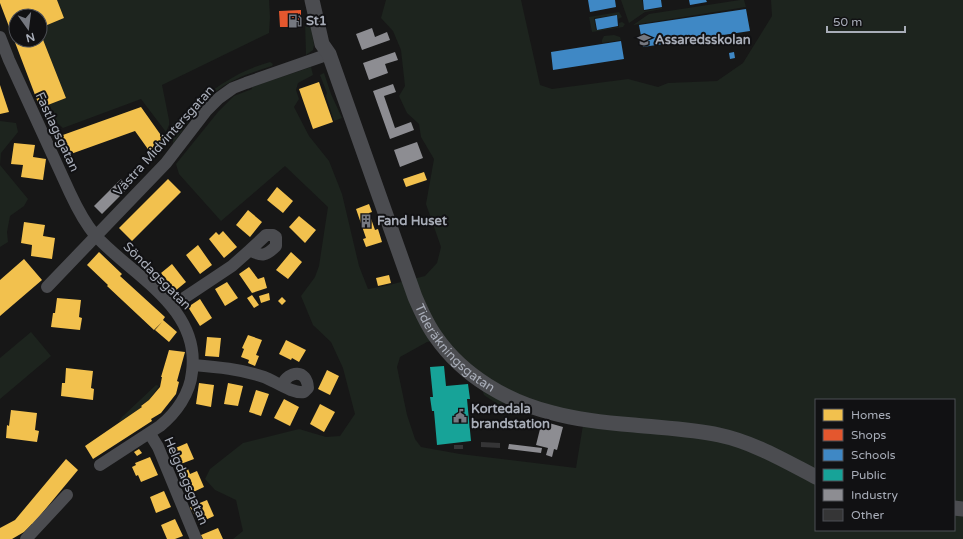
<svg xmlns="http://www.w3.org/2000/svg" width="963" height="539" viewBox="0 0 963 539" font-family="'Varela Round',sans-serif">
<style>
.green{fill:#1d241e;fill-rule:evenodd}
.homes{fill:#f2c14e}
.shops{fill:#e4572e}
.schools{fill:#3f88c5}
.public{fill:#17a398}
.industry{fill:#8d8d92}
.building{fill:#353536}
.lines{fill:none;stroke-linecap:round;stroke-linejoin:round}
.minor{stroke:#4b4c50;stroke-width:12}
.tertiary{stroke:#4b4c50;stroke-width:15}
.labels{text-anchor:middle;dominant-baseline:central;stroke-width:4;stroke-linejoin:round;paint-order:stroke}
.poi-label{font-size:13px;font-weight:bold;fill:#a8adb8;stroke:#111113;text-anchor:start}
.street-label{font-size:13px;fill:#a8adb8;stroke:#111113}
</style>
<rect width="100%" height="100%" fill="#171717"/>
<!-- green -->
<path class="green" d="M57,0H269L270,17L269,33L162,85L169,120V125L166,132L141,99L63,128L40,108L66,98L40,32V28L64,18Z
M386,0H521L540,85L552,89L628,79L658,87L668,83L717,81L743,63L772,16L771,0H963V539H233L243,531L236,500L215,490L205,479L210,469L243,443L299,429L326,437L340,436L355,414L343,368L331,342L313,325L301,296L315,277L319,266L328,207L285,166L221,221L179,174L176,164L218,112L234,96L252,89V87L311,67L313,75L298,83L296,90L299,99L294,107L309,136L329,161L342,194L359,266L368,289L385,286L425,276L437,263L441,247L426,204L434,159L421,137L419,124L407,113L399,96L405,86L401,50L393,31L381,18ZM433,341L482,389L484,395L499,405L503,403L583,425L576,468L460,454L421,447L415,439L407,415L397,367L400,357L427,342ZM816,400H954V530H816Z
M621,0H642L644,11L662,8V9L645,12L629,23Z
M740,0H744L746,7L633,25L649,14Z
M619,12L622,17L618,19L617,15L594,18L596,30L619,27V23L622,22L625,24L623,27L592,32L589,17Z
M309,15L314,45L313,50L306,55L305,20Z
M614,35L620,37L621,40L602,43V40L604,36Z
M270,62L273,64L272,66C231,79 215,86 189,121C184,129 178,136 173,144L172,125C200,98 232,72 270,62Z
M324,73L331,94L342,118L334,121L326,96L327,93L320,75Z
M0,121L16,123L18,132L1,153L0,165L28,199L24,206L10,216L7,232L8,242L0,247Z
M31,332L51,356L0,399V358Z
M156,385L159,386L149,400L141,405L142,407L120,422L119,421L122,417Z"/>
<!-- homes -->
<path class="homes" d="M0,0H57L64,18L40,28V16H16V40H40V32L66,98L40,108L0,3Z
M319,82L333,122L313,129L299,89Z
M0,85L9,112L0,114Z
M141,107L165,141L150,152L135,131L68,155L60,136Z
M14,143L35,145L33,157L46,159L43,180L21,177L23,165L11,164Z
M424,172L427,180L406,187L403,179Z
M168,179L181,192L132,241L119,228Z
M277,187L293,201L283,213L267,200Z
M369,204L372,212L369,213L375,230L378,229L382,242L366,247L363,239L366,238L356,209Z
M248,210L262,222L250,237L236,225Z
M299,216L316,230L305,243L289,227Z
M24,222L45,225L43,236L55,238L52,259L31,256L32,245L21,243Z
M223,231L237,247L224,258L209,239L216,232L219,235Z
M198,245L212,265L200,274L186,255Z
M99,252L122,274L120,276L165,317L163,320L177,332L169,342L155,330L162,322L154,330L107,286L108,285L87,265Z
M291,252L302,262L288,279L276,270Z
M24,259L42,280L0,316V280Z
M172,264L186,282L175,291L161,273Z
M249,267L258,279L264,277L267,288L252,293L239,274Z
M389,275L391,283L378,286L376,278Z
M227,282L238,298L225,306L215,289Z
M269,293L270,300L261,303L259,296Z
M252,295L259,305L254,308L247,298Z
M282,297L286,301L282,305L278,301Z
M57,298L81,300L79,317L82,318L80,330L51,327L53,313H55Z
M200,299L212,318L200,326L188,307Z
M248,335L262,340L256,355L259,356L255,366L248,363L249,360L241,357L244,349L242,348Z
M207,337L221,338L219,357L205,356Z
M286,340L306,350L299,362L292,358L291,360L279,354Z
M169,350L185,352L177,381L179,382L176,394L161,413L151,419L152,421L93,459L85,446L142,407L141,406L149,400L160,387L162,377H161Z
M66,368L93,371L91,388L94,389L93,400L61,396L62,383H65Z
M327,370L339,376L330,395L318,389Z
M199,383L214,385L211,407L196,404Z
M228,383L243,386L238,406L224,404Z
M256,390L269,394L261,416L249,412Z
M284,399L299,407L290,426L274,418Z
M320,404L335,412L324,432L310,424Z
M11,410L37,413L35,430L39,431L37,442L6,438L7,425L9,426Z
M187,443L194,459L178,465L171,450Z
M139,449L142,453L137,456L134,452Z
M150,457L158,475L141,482L138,475L136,476L132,467L136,465L135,463Z
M66,459L78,470L33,524H32L24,532L12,539H0V528L15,520Z
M188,469L190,474L197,471L204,487L189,494L180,473Z
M164,491L171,507L156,513L150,497Z
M207,500L214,516L199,523L190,507Z
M175,519L183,536L175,539H167L161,525Z
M218,528L223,539H203L201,535Z"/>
<!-- shops -->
<path class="shops" d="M301,10V27H280L279,11Z"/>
<!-- schools -->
<path class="schools" d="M588,0H615L616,7L590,12Z
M643,0H661L662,7L644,10Z
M689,0H706L707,2L690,5Z
M746,9L750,31L643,47L639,25Z
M617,15L618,26L597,30L595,19Z
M621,41L624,59L553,70L551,52Z
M734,52L735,58L730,59L729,53Z"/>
<!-- public -->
<path class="public" d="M444,366L446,386L468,384L470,399H467L471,441L437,445L434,411H432L430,397H433L430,367Z"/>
<!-- industry -->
<path class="industry" d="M372,28L375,37L387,32L390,40L362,50L356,34Z
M395,52L398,60L385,64L388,73L369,80L363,63Z
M393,84L396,92L384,96L395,128L411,122L414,130L390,139L373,91Z
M417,142L423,158L400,167L394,150Z
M121,179L129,187L102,214L94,206Z
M542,421L563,427L557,450L554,449L552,457L546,455L548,448L536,445Z
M509,444L542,448L541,453L508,449Z"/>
<!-- building -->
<path class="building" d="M481,442L500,443V448L481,447Z
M454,445H463V449H454Z"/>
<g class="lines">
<!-- minor -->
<path class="minor" d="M0,37L9,60L70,193C77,208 84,222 95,235C132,276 201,307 192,372C190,394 176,413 160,426L100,465
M47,287L166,163L206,111L219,98L233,88L246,83L329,54
M172,306L232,266L250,250C262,257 266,256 276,246V237L273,235H266L250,250
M193,365C217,367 241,369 264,377C275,381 292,394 304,392L308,388C307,369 289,370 282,385
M150,434L158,447L196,539
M26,539L67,495"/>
<!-- tertiary -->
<g class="tertiary">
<path id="s1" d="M312,0L322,44L329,54L415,297C421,311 427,325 436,337C463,376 508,402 553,413C579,420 607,423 634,425C662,428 691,429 719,435C753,442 785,461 816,477"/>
<path d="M954,508L963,509"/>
</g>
</g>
<!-- icons -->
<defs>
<g id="fuel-bare" transform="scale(1.08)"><path d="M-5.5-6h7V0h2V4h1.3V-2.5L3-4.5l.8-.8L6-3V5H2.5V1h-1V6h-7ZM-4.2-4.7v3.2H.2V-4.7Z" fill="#757880" stroke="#111113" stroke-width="2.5" paint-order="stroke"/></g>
<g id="school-bare" transform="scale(1.08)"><path d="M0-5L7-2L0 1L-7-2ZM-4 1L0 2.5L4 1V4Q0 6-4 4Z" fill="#757880" stroke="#111113" stroke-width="2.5" paint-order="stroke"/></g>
<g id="building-bare" transform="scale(1.08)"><path d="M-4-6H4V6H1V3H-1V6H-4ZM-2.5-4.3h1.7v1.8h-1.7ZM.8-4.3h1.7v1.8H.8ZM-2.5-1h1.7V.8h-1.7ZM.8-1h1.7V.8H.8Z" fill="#757880" stroke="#111113" stroke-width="2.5" paint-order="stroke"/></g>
<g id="civic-bare" transform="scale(1.08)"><path d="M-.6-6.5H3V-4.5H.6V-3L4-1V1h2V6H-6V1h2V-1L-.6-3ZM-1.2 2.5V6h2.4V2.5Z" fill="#757880" stroke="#111113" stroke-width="2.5" paint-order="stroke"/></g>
</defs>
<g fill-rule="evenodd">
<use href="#fuel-bare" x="295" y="21"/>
<use href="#school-bare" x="644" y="40"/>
<use href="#building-bare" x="366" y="221"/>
<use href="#civic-bare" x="460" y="416"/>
</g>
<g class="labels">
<!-- poi labels -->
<g class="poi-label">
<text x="306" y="21">St1</text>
<text x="655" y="40">Assaredsskolan</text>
<text x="377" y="221">Fand Huset</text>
<text x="471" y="409">Kortedala<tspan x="471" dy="15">brandstation</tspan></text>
</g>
<!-- street labels -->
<g class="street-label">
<text transform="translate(57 132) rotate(65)">Fastlagsgatan</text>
<text transform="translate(164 141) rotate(-48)">Västra Midvintersgatan</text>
<text transform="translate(157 276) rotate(45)">Söndagsgatan</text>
<text stroke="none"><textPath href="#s1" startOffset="381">Tideräkningsgatan</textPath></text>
<text transform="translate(186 481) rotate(67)">Helgdagsgatan</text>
</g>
</g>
<!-- legend -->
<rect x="815" y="399" width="140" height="132" fill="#111113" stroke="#4d4f55"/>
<rect x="823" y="409" width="20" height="12" fill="#f2c14e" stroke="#4d4f55"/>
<text x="851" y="419" font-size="12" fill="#a8adb8">Homes</text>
<rect x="823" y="429" width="20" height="12" fill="#e4572e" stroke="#4d4f55"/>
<text x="851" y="439" font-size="12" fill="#a8adb8">Shops</text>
<rect x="823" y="449" width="20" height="12" fill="#3f88c5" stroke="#4d4f55"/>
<text x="851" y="459" font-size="12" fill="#a8adb8">Schools</text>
<rect x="823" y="469" width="20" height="12" fill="#17a398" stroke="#4d4f55"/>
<text x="851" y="479" font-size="12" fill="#a8adb8">Public</text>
<rect x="823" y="489" width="20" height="12" fill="#8d8d92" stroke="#4d4f55"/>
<text x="851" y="499" font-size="12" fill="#a8adb8">Industry</text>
<rect x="823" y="509" width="20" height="12" fill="#353536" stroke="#4d4f55"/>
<text x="851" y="519" font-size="12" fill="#a8adb8">Other</text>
<!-- north arrow -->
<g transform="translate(28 28) rotate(166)"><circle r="19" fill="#111113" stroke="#4d4f55"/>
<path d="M0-3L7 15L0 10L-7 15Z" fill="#757880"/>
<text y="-6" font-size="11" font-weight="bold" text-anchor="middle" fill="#a8adb8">N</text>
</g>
<!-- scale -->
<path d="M827 26v6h78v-6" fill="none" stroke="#a8adb8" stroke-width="2"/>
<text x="833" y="26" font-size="12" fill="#a8adb8" stroke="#111113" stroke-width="3" paint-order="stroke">50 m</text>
</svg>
